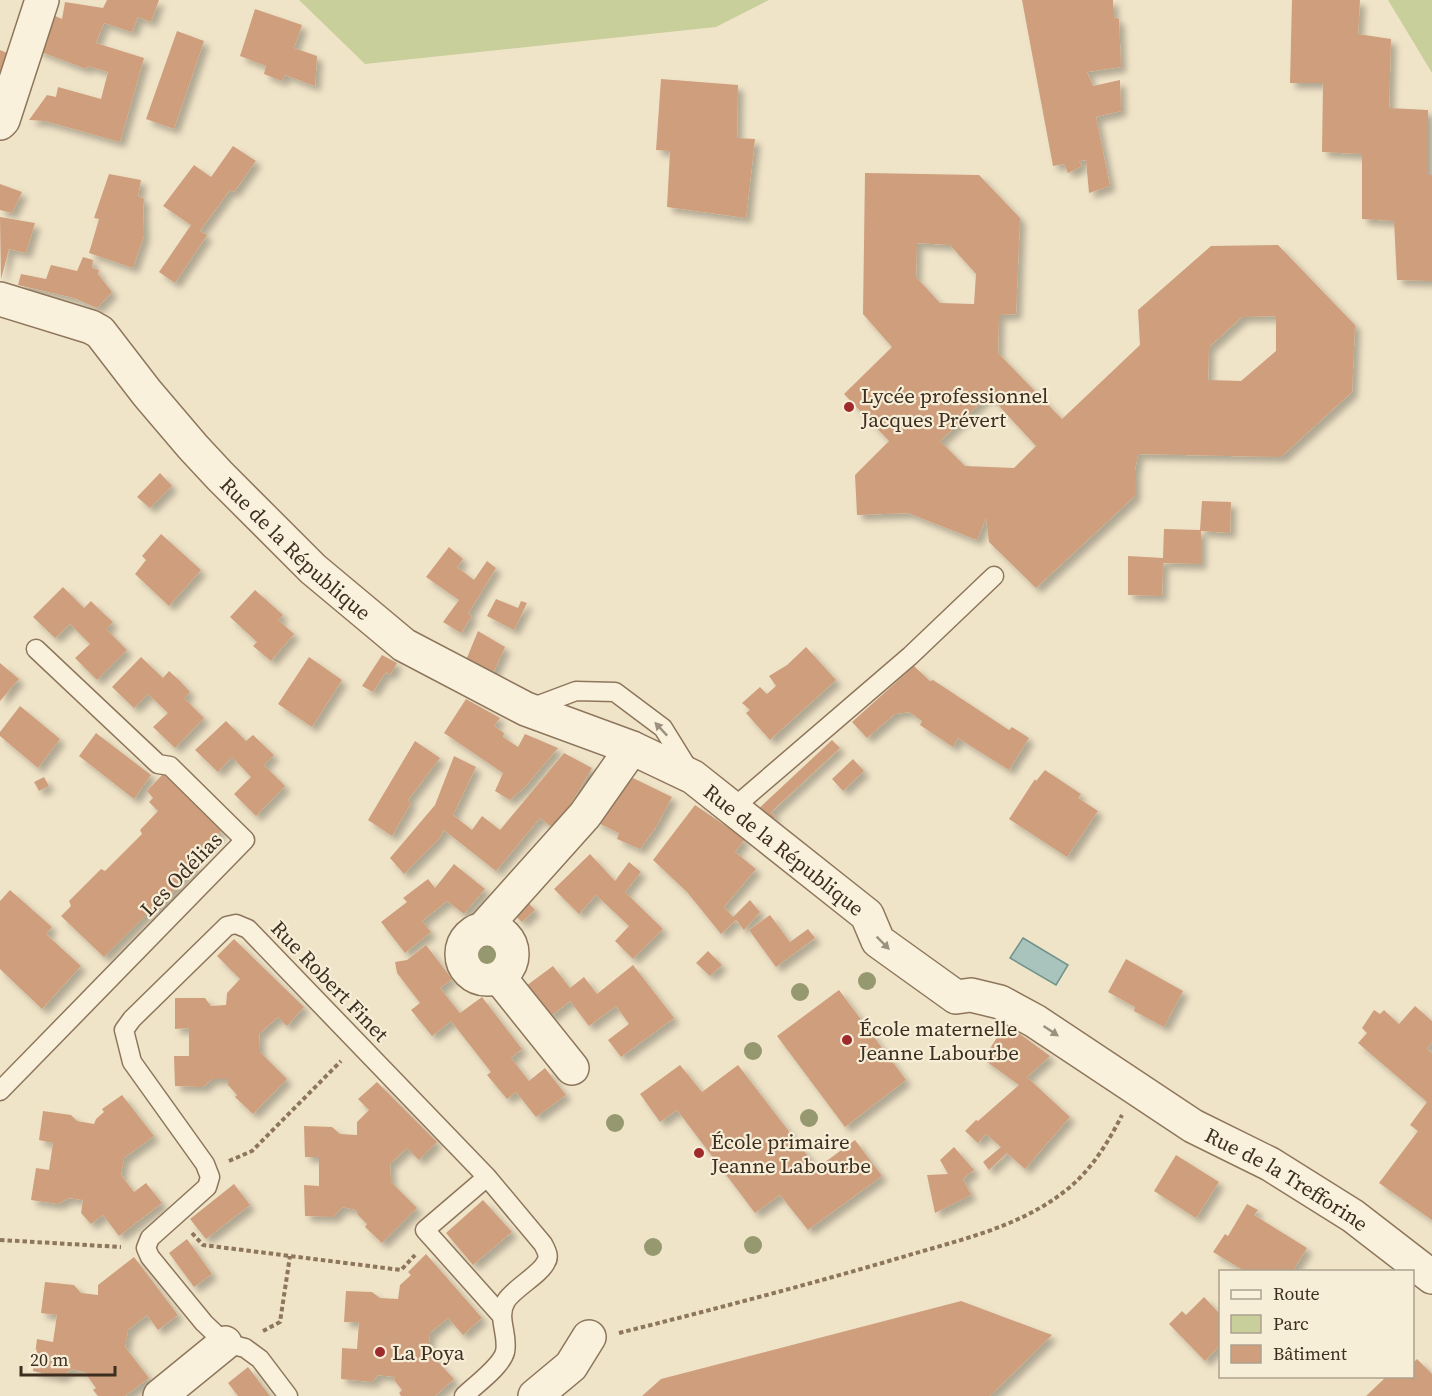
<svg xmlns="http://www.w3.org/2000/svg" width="1432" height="1396" viewBox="0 0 1432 1396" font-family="'Source Serif 4',serif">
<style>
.green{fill:#c9cf9b}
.water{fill:#a9c4bc;stroke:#6f938a;stroke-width:1.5}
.building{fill:#cf9f7d;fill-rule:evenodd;filter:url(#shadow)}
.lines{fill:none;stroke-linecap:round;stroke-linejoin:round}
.service-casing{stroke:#8d765c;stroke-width:21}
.minor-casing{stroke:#8d765c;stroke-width:36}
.path{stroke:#8d765c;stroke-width:4;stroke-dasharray:4.5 3;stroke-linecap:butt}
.service{stroke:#faf1dc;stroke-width:18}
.minor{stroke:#faf1dc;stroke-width:33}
.tree{fill:#96986f}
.oneway{fill:#9c907e}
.poi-dot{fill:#9e2a2b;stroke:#f7eed8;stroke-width:2}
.labels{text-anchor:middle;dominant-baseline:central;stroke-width:4.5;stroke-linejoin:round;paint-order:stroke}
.poi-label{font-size:21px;fill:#3d2e20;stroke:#f7eed8;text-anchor:start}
.street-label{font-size:21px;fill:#3d2e20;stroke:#f7eed8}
</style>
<defs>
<filter id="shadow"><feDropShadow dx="5.5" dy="5.5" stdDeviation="3" flood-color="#0004"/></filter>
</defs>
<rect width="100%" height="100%" fill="#f0e4c8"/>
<!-- green -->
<path class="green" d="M299,0H769L716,27L365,64Z
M1388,0H1432V73Z"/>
<!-- water -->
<path class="water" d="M1023,938L1068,965L1056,985L1010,958Z"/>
<!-- building -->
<path class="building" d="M107,0H159L151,22L138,17L132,32L104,23L96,43L144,58L120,142L45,121L29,120L47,95L56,97L58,87L101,99L108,72L88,66L86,69L36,50L53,15L62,19L65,2L103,8Z
M1022,0H1113V17L1119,19L1121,67L1087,72L1093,86L1120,80L1121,111L1096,117L1110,186L1089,193L1086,160L1079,161L1082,166L1068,173L1064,164L1053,166Z
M1292,0H1360L1358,34L1391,39L1389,108L1428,110V175H1432V281L1397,280L1394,221L1362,219V154L1322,152L1323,83H1290Z
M255,9L302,25L294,48L317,56L315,86L285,75L282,81L264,74L266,66L240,56Z
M177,31L204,41L174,129L146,119Z
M0,50L12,55L0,88Z
M661,79L738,85L737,138L755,139L746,218L667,207L670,151L656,150Z
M233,146L256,161L234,192L230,190L200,231L207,235L175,283L159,272L191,225L163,206L194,165L211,177Z
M865,173L979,175L1020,218L1016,314L999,315L998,353L1062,419L1140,345L1138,310L1211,246L1278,245L1355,325L1352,392L1281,457L1138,454L1135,470V496L1036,588L989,542L986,518L977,540L908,513L857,515L855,475L889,441L844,394L892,347L863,314ZM917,243L950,245L976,274L974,304L940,303L916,277ZM1276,316V351L1241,381L1208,380L1209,347L1242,317ZM989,395L1036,446L1014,468L965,466L940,441Z
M109,174L141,180L138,196L144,199L143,209L144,236L133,268L89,253L99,219L94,218Z
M0,184L22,192L12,213L0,210Z
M0,217L35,223L26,253L9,249L1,279Z
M83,257L93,260L92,268L99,270L98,274L112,292L97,308L74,298L18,285L21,274L46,279L51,265L77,271Z
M160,473L172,486L150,508L137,497Z
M1202,501L1231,502L1230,533L1201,531V564L1163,563L1162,596L1128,595V556L1163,558L1164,529L1200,530Z
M161,534L201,570L169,606L135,574L146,560L142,556Z
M449,547L463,559L457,567L474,580L487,561L496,568L468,614L472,616L461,633L443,622L459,600L426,577Z
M63,587L84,608L91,601L102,612L113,622L106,629L127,650L97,680L75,658L90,644L70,624L55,638L33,617Z
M255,590L283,615L278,620L294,634L271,661L253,646L257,642L230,617Z
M496,599L518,608L521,601L527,603L514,630L487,616Z
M478,631L505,647L491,678L464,665Z
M806,647L836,680L770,740L746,713L750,710L742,703L760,687L767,694L776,686L769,676L787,665Z
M382,655L397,663L390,675L386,672L373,692L362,686Z
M141,657L163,678L169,671L180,681L190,692L184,698L204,718L175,748L153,727L168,713L148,694L134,708L112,687Z
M309,657L342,680L312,727L278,704Z
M0,663L19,679L0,701Z
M914,666L930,681L933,680L1009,730L1012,727L1029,738L1009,770L958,738L953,747L920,725L922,721L909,712L895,714L867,738L852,722Z
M466,699L500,718L494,726L504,733L503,737L518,747L525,734L558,748L525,787L510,800L495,791L503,773L444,733Z
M20,706L60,739L38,768L0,736V732Z
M226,721L246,741L253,735L274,755L264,765L285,786L256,816L234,794L251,777L232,757L218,772L195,750Z
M96,733L151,775L134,799L79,756Z
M832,740L840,748L771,812L776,818L765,819L755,812Z
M415,741L440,758L408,800L411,803L392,836L368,820Z
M564,753L592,768L572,802L578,806L558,832L540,818L496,871L444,830L439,839L404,874L390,858L435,805L454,756L476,767L453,815L472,830L482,816L500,830Z
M853,759L864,771L843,791L832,779Z
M1045,770L1081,794L1078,798L1098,811L1067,857L1009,819L1035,779L1036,781Z
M163,774L221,831L191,862L196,866L177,884L179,886L157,908L155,906L104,957L61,916L71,906L69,901L101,869L105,871L142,834L140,830L158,811L149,802L153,798L147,791Z
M44,777L49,786L39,791L34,782Z
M633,778L672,797L656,827L640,849L617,839L619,833L594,821Z
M695,805L745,839L735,852L756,869L724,907L733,917L750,900L760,912L744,930L736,920L721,934L687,892L653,860Z
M590,854L615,881L629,862L641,872L625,892L663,929L633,959L615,941L629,926L596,895L579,914L554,889Z
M454,864L485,889L464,914L447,901L422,921L431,932L405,953L381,922L407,902L403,898L428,879L435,888Z
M10,890L52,927L46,934L81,966L42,1009L0,969V901Z
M526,900L535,910L522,922L512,912Z
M770,915L790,942L808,929L815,938L776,967L749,930Z
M234,939L304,1007L287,1026L278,1017L259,1034L260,1052L287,1079L253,1114L235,1097L237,1095L228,1085V1079H212L203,1087L175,1086L174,1056H189V1028L175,1029V998H205L211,1006L226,1005L227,993L240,979L217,956Z
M426,945L452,979L440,988L460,1013L482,997L522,1049L511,1058L529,1081L545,1068L566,1095L536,1117L516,1092L507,1099L487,1075L491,1072L451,1021L432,1036L411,1010L420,1003L397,973L395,962L407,960Z
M708,951L722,965L710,976L696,963Z
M1126,959L1183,991L1164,1027L1134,1011L1135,1007L1108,992Z
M633,965L674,1018L621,1057L608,1040L629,1024L616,1006L589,1026L570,1001L550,1017L526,986L553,966L570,988L584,977L597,994Z
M839,990L906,1080L845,1127L777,1036Z
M1415,1006L1432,1021V1042L1427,1049L1432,1053V1220L1379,1183L1418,1131L1410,1125L1427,1102L1358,1043L1367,1033L1362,1028L1374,1010L1380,1014L1384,1010L1399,1024Z
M1007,1029L1020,1034L1050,1056L1027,1077L1070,1117L1025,1169L1007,1153L989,1170L983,1162L1001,1147L986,1134L978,1143L965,1131L976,1120L978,1121L1019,1085L983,1059L998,1036Z
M680,1065L702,1092L738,1065L817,1168L855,1140L882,1176L808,1230L780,1195L755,1213L677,1110L660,1122L640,1094Z
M377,1082L437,1142L419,1160L407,1148L390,1164L391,1182L417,1208L382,1243L365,1227L367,1224L358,1215L356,1210L343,1207L333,1217L305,1216L304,1185L319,1186V1157H305L304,1126L332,1127L340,1134L357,1135V1122L369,1110L358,1099Z
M122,1095L154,1136L124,1158L121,1175L134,1192L146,1183L162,1203L119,1236L103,1215L91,1224L81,1213L83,1200L69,1198L58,1204L31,1200L36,1168L49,1170L53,1143L39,1140L43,1111L71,1115L77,1121L94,1124L96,1119L104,1112L102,1109Z
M954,1147L974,1170L963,1179L971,1195L935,1213L927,1175L948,1174L940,1160Z
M1176,1155L1219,1182L1196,1218L1154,1191Z
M234,1184L250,1205L206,1239L190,1219Z
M483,1200L512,1232L473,1265L446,1233Z
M1247,1204L1258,1210L1254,1215L1307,1248L1292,1272H1246L1213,1252L1225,1234L1228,1236Z
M187,1239L212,1274L194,1287L169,1253Z
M426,1254L482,1318L463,1335L448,1318L430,1333L428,1351L454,1379L435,1396H401L399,1393L402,1390L394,1380L395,1377L378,1375L372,1382L341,1379L342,1348L357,1349L359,1322H344L346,1291L372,1292L380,1298L398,1299L400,1285L411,1275L408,1272Z
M134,1257L178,1315L158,1330L147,1315L128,1330L125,1347L149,1378L125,1396H98L93,1390L96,1388L88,1377L87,1373L72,1369L61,1377L33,1371L37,1339L53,1342L57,1315L41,1313L45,1282L74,1285L81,1293L98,1295V1285Z
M1204,1297L1220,1314V1345L1205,1361L1169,1324L1182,1311L1186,1315Z
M961,1301L1052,1335L990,1396H642L661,1379Z
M1417,1359L1432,1374V1396H1366L1386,1377H1413V1363Z
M248,1367L270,1396H238L228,1383Z"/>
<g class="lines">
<!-- service casing -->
<g class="service-casing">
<path id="service" d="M528,709L576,691L615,692L663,728L689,770
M732,809L910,656L994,576
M0,1091L245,840L170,766L158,764L36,649
M487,1177L425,1230L501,1315
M288,1396L260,1359L245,1348L225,1343L204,1323L150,1257L146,1248L150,1238L207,1187L210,1177L205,1164L132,1062L124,1030L132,1019L227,926L236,924L248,929L487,1177L543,1244C546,1250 550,1256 546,1262C541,1274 513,1289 506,1301C496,1318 509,1334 505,1352C501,1367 475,1385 464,1396"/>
</g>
<!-- minor casing -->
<g class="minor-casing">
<g id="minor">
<path d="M0,123L3,120L42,0"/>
<path id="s1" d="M0,299L91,327L100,332L147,393L193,447L220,476L313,569L404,645L526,709L632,748L693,777L867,915L878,941L956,997L971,995L1000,1002L1035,1021L1193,1126L1270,1164L1353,1216L1432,1277"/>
<circle cx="487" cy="954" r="25"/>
<path d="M483,929L585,815L632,748"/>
<path d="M499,977L572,1068"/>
<path d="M160,1396L225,1343"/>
<path d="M535,1396L571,1366L589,1337"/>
</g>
</g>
<!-- path -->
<path class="path" d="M229,1161L252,1151L341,1061
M192,1233L203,1245L401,1270L415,1255
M0,1240L121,1247
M263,1331L280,1322L290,1256
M619,1333C715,1309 811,1284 906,1256C959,1240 1020,1227 1065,1191C1090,1172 1108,1143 1122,1115"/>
<!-- service -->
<use href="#service" class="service"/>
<!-- minor -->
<use href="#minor" class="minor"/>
</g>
<!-- trees -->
<g class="tree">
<circle cx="487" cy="955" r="9"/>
<circle cx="867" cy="981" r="9"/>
<circle cx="800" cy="992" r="9"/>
<circle cx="753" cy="1051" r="9"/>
<circle cx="809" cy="1118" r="9"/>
<circle cx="615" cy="1123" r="9"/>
<circle cx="753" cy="1245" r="9"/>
<circle cx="653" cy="1247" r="9"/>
</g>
<!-- one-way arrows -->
<defs><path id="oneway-solid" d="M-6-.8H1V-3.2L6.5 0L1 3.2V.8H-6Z" transform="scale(1.5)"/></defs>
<g class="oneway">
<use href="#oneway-solid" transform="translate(661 729) rotate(-133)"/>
<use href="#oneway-solid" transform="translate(883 943) rotate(45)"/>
<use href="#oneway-solid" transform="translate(1051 1031) rotate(34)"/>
</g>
<!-- markers -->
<g class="poi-dot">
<circle cx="849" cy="407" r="6"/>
<circle cx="847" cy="1040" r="6"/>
<circle cx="699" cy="1153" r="6"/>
<circle cx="380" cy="1352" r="6"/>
</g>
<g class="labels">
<!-- poi labels -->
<g class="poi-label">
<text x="861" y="395">Lycée professionnel<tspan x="861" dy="24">Jacques Prévert</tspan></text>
<text x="859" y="1028">École maternelle<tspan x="859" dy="24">Jeanne Labourbe</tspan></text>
<text x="711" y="1141">École primaire<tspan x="711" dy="24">Jeanne Labourbe</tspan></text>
<text x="392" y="1352">La Poya</text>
</g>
<!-- street labels -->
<g class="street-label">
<text stroke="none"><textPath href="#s1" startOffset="398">Rue de la République</textPath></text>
<text stroke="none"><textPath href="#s1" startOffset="978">Rue de la République</textPath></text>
<text transform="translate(181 874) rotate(-46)">Les Odélias</text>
<text transform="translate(330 981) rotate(46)">Rue Robert Finet</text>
<text stroke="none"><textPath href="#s1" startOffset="1590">Rue de la Trefforine</textPath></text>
</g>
</g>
<!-- legend -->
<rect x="1219" y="1270" width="195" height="108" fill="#f7eed8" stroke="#ada18e" stroke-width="1.5"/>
<rect x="1231" y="1290" width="30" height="9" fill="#faf1dc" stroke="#ada18e" stroke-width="1.5"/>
<text x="1273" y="1300" font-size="18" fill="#3d2e20">Route</text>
<rect x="1231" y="1315" width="30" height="18" fill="#c9cf9b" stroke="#ada18e" stroke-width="1.5"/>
<text x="1273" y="1330" font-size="18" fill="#3d2e20">Parc</text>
<rect x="1231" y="1345" width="30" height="18" fill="#cf9f7d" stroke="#ada18e" stroke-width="1.5"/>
<text x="1273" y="1360" font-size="18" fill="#3d2e20">Bâtiment</text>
<!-- scale -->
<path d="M21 1366v9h94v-9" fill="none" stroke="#3d2e20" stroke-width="3"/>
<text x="30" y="1366" font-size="18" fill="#3d2e20" stroke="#f7eed8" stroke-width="4.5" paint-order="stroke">20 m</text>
</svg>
